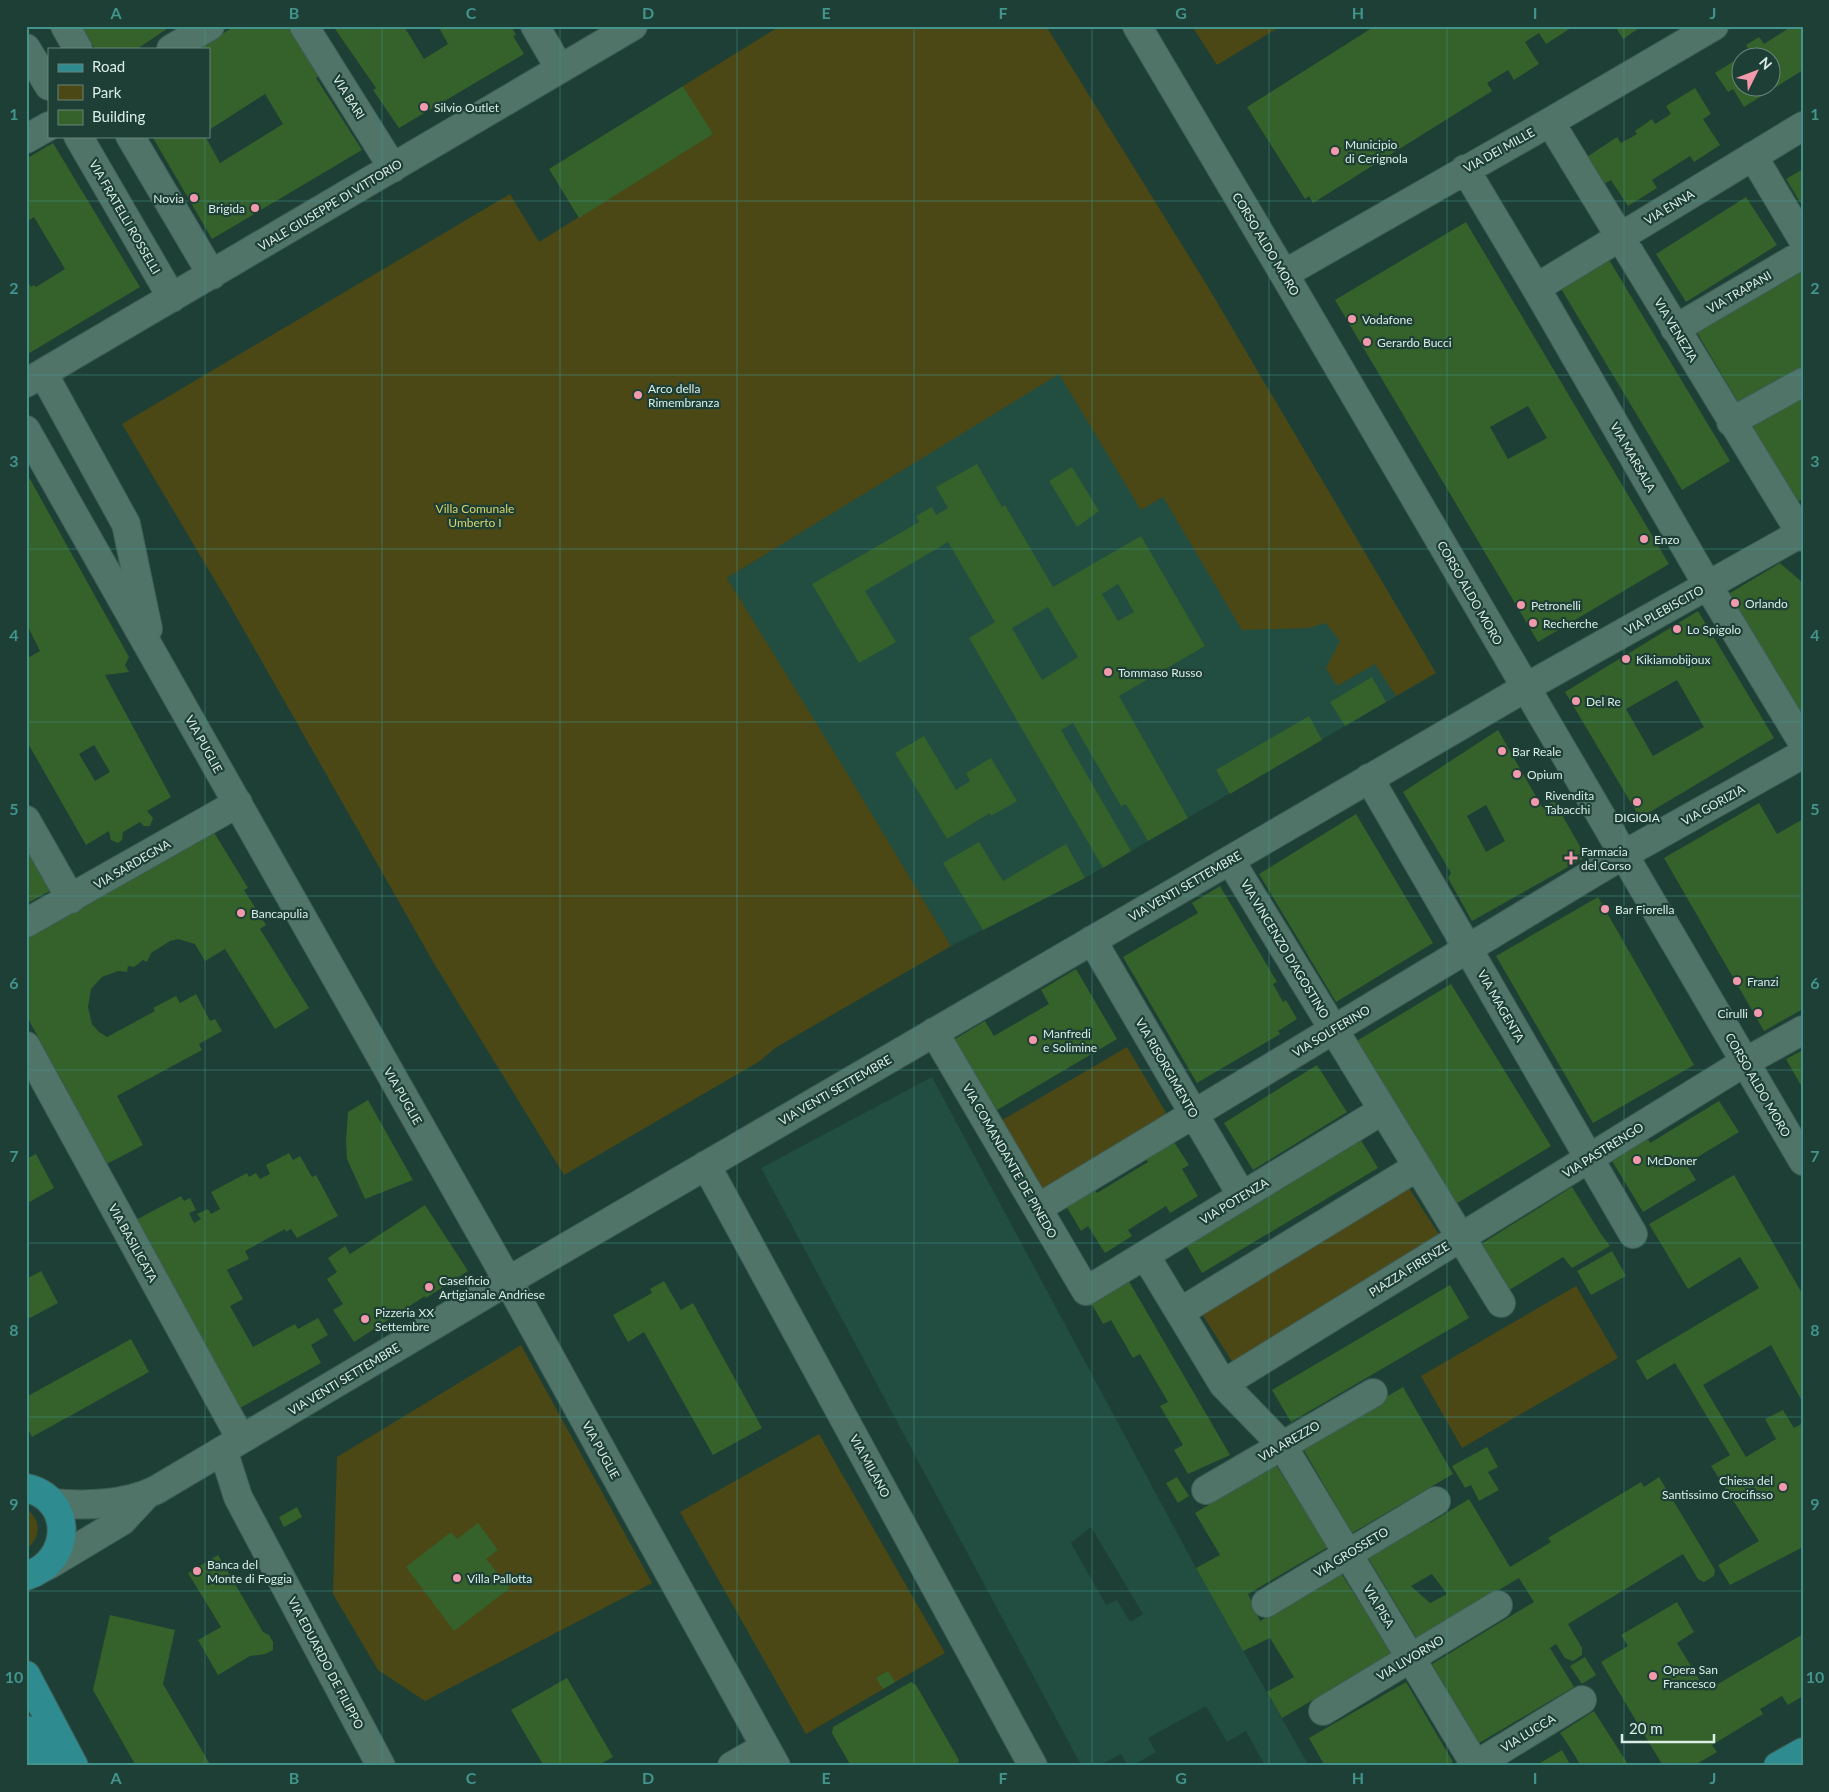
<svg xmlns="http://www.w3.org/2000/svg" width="1829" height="1792" viewBox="0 0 1829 1792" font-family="Lato,sans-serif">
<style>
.built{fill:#224d41;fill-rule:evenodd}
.green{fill:#4b4815}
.building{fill:#35612a;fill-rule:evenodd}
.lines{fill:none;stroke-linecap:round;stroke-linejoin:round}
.minor-casing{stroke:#3e5d55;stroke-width:30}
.major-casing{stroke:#3e5d55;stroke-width:30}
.minor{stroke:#517469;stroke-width:28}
.major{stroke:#2e8b8f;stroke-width:28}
.grid{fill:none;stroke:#42948c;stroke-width:1;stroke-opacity:0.55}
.poi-dot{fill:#f29aac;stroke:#1d3f35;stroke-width:2}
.labels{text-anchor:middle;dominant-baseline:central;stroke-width:4.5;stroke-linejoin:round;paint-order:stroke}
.street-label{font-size:12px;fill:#daede7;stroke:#1d3f35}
.poi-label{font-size:12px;fill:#daede7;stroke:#1d3f35;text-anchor:start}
.park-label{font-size:12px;fill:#d8d36b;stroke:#1d3f35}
.neatline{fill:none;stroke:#42948c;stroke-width:2}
.grid-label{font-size:16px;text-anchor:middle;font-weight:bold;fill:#42948c}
</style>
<rect width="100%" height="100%" fill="#1d3f35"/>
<!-- built -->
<path class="built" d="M1205,282L1436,673L1085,878L951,946L727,578Z
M932,1077L1196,1568L1309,1766H1265L1246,1731L1227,1742L1206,1706L1148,1738L1156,1752L1132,1766H1128L1121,1754L1099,1766H1082L1074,1752L761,1168ZM1091,1527L1143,1614L1130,1622L1117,1600L1106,1605L1071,1543Z"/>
<!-- green -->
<path class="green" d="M780,26H1046L1205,282L1436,673L1396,696L1375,664L1337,686L1326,668L1340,641L1326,623L1308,628L1242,630L1163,497L1141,510L1059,374L727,578L853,783L951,946L775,1048L760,1061L564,1175L435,965L229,604L122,424L510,194L539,242L712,134L683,86Z
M1192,26H1281L1217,65Z
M1127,1047L1168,1116L1038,1193L997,1123Z
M1407,1185L1440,1236L1235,1366L1202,1314Z
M1576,1286L1618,1358L1462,1448L1421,1376Z
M521,1345L652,1583L425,1701L378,1670L333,1594L337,1457Z
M819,1434L945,1653L806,1734L680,1512Z
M26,1509C42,1519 41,1539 26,1549Z"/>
<!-- building -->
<path class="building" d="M78,26H171L137,49H95L88,37L86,39Z
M235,26H287L320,75L316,78L362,150L212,239L152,136H205L220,163L283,124L265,94L209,130V49H198Z
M333,26H409L405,28L424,59L448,44L438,26H511L516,35L513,36L524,54L399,128L373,90L376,88L369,78Z
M1375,26H1574L1546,44L1539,33L1525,42L1539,64L1514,80L1508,70L1487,83L1492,91L1313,203L1309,196L1305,199L1247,107Z
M1615,26H1642L1623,39Z
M1792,26H1801L1803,28V70L1744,107L1733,89L1728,92L1715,73L1750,51L1746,45L1759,37L1764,44ZM1742,58H1772V88H1742Z
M683,86L713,134L579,218L549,169Z
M1695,88L1711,114L1703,119L1720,145L1694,162L1690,156L1652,180L1657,188L1628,206L1611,180L1604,184L1587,157L1617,137L1621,143L1637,134L1635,131L1652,119L1655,124L1671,114L1666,106Z
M53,143L140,287L26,355V278L31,287L34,285L36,287L65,269L34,217L26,222V159Z
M1803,169V207L1786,179Z
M1746,197L1777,245L1686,302L1656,254Z
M1466,222L1669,564L1538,642L1335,300ZM1528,406L1547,438L1508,459L1490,427Z
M1608,258L1730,461L1682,490L1560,287Z
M1803,268V370L1741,407L1696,331Z
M1803,397V499L1799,501L1792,500L1753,432L1755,424Z
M977,464L1002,507L1005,505L1053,587L1141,536L1205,646L1119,696L1188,818L1148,841L1126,804L1121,806L1073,723L1061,730L1131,851L1103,868L969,638L995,622L948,542L865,591L896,642L859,663L812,584L919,522L916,516L932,507L936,515L948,508L936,487ZM1118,584L1134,612L1118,621L1102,594ZM1048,607L1078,657L1042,680L1012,628Z
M1072,467L1099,511L1077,527L1049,481Z
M26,472L129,657L125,665L129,672L105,675L171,797L147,811L153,818L150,826H144L140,822L123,832L122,840L118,843L111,840L109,831L86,845L26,740V659L40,651L26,623ZM94,745L110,772L95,781L79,754Z
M1780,563L1803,583V725L1725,596Z
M1698,611L1774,738L1640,818L1565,692ZM1677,680L1704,727L1653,756L1626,709Z
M1372,677L1386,702L1345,726L1330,702Z
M1309,716L1322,740L1230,794L1216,770Z
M1498,730L1542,807L1554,801L1586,857L1472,921L1448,878L1451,873L1403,792ZM1486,805L1505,841L1486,852L1467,816Z
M924,736L956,790L970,781L966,773L991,758L1017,801L991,816L990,813L947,839L895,753Z
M1759,803L1777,834L1803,819V1009L1764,1031L1664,858Z
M1356,814L1433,943L1336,1002L1259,874Z
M210,826L248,888L244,890L266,925L260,929L309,1008L275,1029L225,949L205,961L195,944L178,939L170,941L151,953L147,962L143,960L134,967L128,966L127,972L118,971L102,977L91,989L88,1007L92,1024L99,1032L107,1037L155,1011L153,1008L176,996L180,1003L196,994L210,1021L215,1019L222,1031L199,1044L202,1050L117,1096L143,1145L105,1165L62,1096L68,1092L26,1015V937L61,919Z
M979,842L1003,881L1066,844L1085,878L983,930L943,863Z
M26,849L50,891L26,904Z
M1220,886L1277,982L1273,984L1283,1002L1286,1000L1297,1019L1278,1031L1280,1034L1197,1083L1123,957L1198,913L1192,903Z
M1598,897L1694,1065L1593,1123L1496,956Z
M1076,969L1117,1039L992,1113L950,1042L985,1021L994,1036L1049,1004L1041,990Z
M1451,984L1551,1146L1454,1205L1355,1042Z
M1803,1050V1089L1786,1059Z
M1317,1065L1347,1112L1253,1170L1224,1123Z
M368,1100L413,1180L365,1199L347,1159L346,1141L348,1112Z
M1719,1101L1739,1132L1686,1164L1696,1180L1643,1212L1612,1161L1648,1139L1650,1143Z
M1359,1137L1378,1168L1202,1273L1183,1240Z
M1172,1139L1189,1165L1182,1169L1198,1196L1170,1213L1166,1206L1128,1230L1132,1236L1105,1253L1088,1226L1081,1231L1065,1204L1093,1187L1097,1193L1148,1162L1144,1156Z
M289,1153L293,1160L300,1156L312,1177L316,1175L338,1216L297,1238L291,1229L286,1232L285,1229L245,1251L249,1259L227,1270L243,1299L230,1306L253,1347L295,1324L298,1329L318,1318L328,1335L311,1345L321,1363L240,1408L194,1325L190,1327L132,1222L181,1196L184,1201L190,1198L196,1210L189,1213L194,1223L201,1219L197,1214L208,1209L211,1214L220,1209L211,1192L247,1173L249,1177L256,1173L260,1179L270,1174L266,1165Z
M36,1154L54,1188L26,1204V1159Z
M1734,1175L1803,1295V1403L1771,1345L1703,1385L1746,1457L1776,1439L1765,1419L1783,1410L1794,1428L1803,1423V1547L1730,1585L1718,1565L1759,1541L1711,1466L1730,1455L1675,1363L1647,1380L1636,1361L1759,1288L1740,1257L1688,1289L1649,1224Z
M1572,1187L1601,1234L1610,1246L1572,1268L1563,1257L1506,1292L1478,1246Z
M425,1205L468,1271L426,1298L425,1296L354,1342L333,1310L343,1304L327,1279L337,1272L328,1258L345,1246L350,1254Z
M1612,1251L1626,1276L1591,1295L1577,1271Z
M41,1271L58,1303L26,1320V1279Z
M1127,1278L1230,1455L1188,1474L1174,1450L1183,1445L1160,1406L1168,1402L1140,1354L1133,1358L1111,1320L1103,1324L1089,1299Z
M664,1281L681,1310L693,1303L762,1428L713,1455L644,1332L628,1342L613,1315L652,1293L650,1289Z
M1450,1285L1469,1318L1291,1422L1272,1390Z
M131,1339L149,1372L32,1437L26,1426V1397Z
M1403,1387L1453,1474L1352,1533L1302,1447Z
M1487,1447L1498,1467L1488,1472L1499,1490L1479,1501L1471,1485L1465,1488L1452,1466Z
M1276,1465L1328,1547L1248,1594L1260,1621L1341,1573L1392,1654L1282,1718L1267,1692L1294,1677L1270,1638L1243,1651L1196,1568L1220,1555L1195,1513Z
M1177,1477L1189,1496L1178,1503L1166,1483Z
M1659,1477L1715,1570L1714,1576L1704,1582L1698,1579L1683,1554L1568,1624L1582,1648V1655L1573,1661L1565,1658L1556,1644L1550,1648L1574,1687L1479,1743L1432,1664L1534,1602L1519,1578L1417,1639L1367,1556L1428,1519L1430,1523L1469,1499L1510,1567L1551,1542L1548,1538L1641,1482L1644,1487ZM1432,1574L1447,1594L1430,1603L1411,1586Z
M297,1507L302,1517L284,1527L279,1517Z
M478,1523L498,1550L486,1559L510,1588L454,1631L406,1567L451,1532L457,1539Z
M218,1555L263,1632L269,1635L273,1642V1650L265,1654L250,1656L218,1675L198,1640L221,1627L188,1573Z
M1677,1602L1694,1632L1677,1643L1706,1691L1803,1634V1696L1788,1705L1782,1696L1760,1709L1763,1714L1712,1745L1717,1752L1693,1766H1663L1601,1662L1628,1646L1621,1635Z
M110,1615L175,1630L163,1684L211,1766H136L93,1690Z
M1585,1657L1596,1675L1582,1684L1570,1666Z
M888,1671L895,1682L883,1689L876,1678Z
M567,1678L613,1757L597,1766H544L511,1710Z
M911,1682L916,1685L959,1760L958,1764L954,1766H851L832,1733L833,1727Z
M1406,1682L1453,1762L1445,1766H1325L1309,1738Z
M1594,1711L1629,1766H1581L1569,1746L1560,1733Z
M1562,1750L1571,1766H1535Z"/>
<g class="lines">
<!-- minor casing -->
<g class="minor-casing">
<path id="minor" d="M65,26L78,49
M304,26L393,168
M535,26L560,69
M1137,26L1284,274L1803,1161
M26,48L49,86
M171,49L210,26
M1550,122L1803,537
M78,136L172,298
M130,136L212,275
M26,139L49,126
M1753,156L1803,240
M1465,169L1536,288L1708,586L1803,743
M1284,274L1550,122L1714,26
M1536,288L1803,126
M1675,329L1803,254
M43,373L126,524L148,629
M26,383L633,26
M1731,422L1803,382
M26,430L508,1281L776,1766
M1369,778L1633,1234
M26,820L71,899
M1230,860L1501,1303
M26,923L238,803
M1092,940L1242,1196
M934,1032L1086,1291L1383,1110
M26,1046L241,1439
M706,1165L1033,1766
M1038,1208L1623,855L1803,754
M1145,1255L1223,1384L1282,1445L1476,1766
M1180,1312L1417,1167
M1223,1384L1745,1062L1803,1030
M223,1450L238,1497L381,1766
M1206,1490L1373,1393
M52,1503C84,1506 126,1505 156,1490L508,1281L1525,688L1803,532
M47,1566L122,1521L147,1494
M1266,1603L1436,1501
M1323,1711L1498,1605
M732,1766L765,1747
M1474,1766L1582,1700"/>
</g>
<!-- major casing -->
<g class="major-casing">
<path id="major" d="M26,1488C74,1498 73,1562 26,1576
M26,1675L74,1766
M26,1730L45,1766
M1778,1766L1803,1752"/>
</g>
<!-- minor -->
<use href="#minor" class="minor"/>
<!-- major -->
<use href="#major" class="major"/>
</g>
<!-- grid -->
<path class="grid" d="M205,26V49M382,26V1766M560,26V1766M737,26V1766M914,26V1766M1092,26V1766M1269,26V1766M1447,26V1766M1624,26V1766M205,136V1766M26,201H1803M26,375H1803M26,549H1803M26,722H1803M26,896H1803M26,1070H1803M26,1243H1803M26,1417H1803M26,1591H1803"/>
<!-- markers -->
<g class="poi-dot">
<circle cx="424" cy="107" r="5"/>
<circle cx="1335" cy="151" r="5"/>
<circle cx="194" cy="198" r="5"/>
<circle cx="255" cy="208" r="5"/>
<circle cx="1352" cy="319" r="5"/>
<circle cx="1367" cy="342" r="5"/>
<circle cx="638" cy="395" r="5"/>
<circle cx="1644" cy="539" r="5"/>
<circle cx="1735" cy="603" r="5"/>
<circle cx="1521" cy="605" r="5"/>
<circle cx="1533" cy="623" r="5"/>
<circle cx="1677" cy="629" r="5"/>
<circle cx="1626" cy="659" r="5"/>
<circle cx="1108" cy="672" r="5"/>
<circle cx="1576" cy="701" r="5"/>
<circle cx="1502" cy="751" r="5"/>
<circle cx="1517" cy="774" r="5"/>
<circle cx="1535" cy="802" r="5"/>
<circle cx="1637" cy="802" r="5"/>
<path d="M1568.5 850.5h5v5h5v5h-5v5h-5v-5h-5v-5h5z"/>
<circle cx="1605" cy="909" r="5"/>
<circle cx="241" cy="913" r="5"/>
<circle cx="1737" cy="981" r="5"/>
<circle cx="1758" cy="1013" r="5"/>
<circle cx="1033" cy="1040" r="5"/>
<circle cx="1637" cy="1160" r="5"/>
<circle cx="429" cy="1287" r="5"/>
<circle cx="365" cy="1319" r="5"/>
<circle cx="1783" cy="1487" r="5"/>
<circle cx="197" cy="1571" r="5"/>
<circle cx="457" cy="1578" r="5"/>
<circle cx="1653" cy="1676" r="5"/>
</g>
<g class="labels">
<!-- street labels -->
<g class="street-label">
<text transform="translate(349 97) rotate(58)">VIA BARI</text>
<text transform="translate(1499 150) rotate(-29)">VIA DEI MILLE</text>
<text transform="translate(330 205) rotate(-31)">VIALE GIUSEPPE DI VITTORIO</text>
<text transform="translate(1669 207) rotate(-31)">VIA ENNA</text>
<text transform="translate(125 217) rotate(60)">VIA FRATELLI ROSSELLI</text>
<text transform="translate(1266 244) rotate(59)">CORSO ALDO MORO</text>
<text transform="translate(1739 292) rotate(-30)">VIA TRAPANI</text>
<text transform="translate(1676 330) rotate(59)">VIA VENEZIA</text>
<text transform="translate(1633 457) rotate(60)">VIA MARSALA</text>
<text transform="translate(1470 593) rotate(60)">CORSO ALDO MORO</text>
<text transform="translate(1664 610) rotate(-29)">VIA PLEBISCITO</text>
<text transform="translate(204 744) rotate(61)">VIA PUGLIE</text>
<text transform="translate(1713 805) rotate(-29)">VIA GORIZIA</text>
<text transform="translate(132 864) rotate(-30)">VIA SARDEGNA</text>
<text transform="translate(1185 886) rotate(-30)">VIA VENTI SETTEMBRE</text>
<text transform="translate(1285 949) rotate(59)">VIA VINCENZO D'AGOSTINO</text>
<text transform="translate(1501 1006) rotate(60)">VIA MAGENTA</text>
<text transform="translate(1331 1031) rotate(-31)">VIA SOLFERINO</text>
<text transform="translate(1167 1068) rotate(60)">VIA RISORGIMENTO</text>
<text transform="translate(1758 1085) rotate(60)">CORSO ALDO MORO</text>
<text transform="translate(835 1090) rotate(-30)">VIA VENTI SETTEMBRE</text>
<text transform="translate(403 1096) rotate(60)">VIA PUGLIE</text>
<text transform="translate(1603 1150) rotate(-32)">VIA PASTRENGO</text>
<text transform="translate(1010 1161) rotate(60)">VIA COMANDANTE DE PINEDO</text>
<text transform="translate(1234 1201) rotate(-31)">VIA POTENZA</text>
<text transform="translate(133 1243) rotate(61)">VIA BASILICATA</text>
<text transform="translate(1409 1269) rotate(-32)">PIAZZA FIRENZE</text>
<text transform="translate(344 1379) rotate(-31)">VIA VENTI SETTEMBRE</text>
<text transform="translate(1289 1441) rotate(-30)">VIA AREZZO</text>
<text transform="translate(601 1450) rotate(61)">VIA PUGLIE</text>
<text transform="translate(870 1466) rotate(61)">VIA MILANO</text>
<text transform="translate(1351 1552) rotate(-31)">VIA GROSSETO</text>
<text transform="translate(1379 1606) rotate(59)">VIA PISA</text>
<text transform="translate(1410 1658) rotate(-31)">VIA LIVORNO</text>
<text transform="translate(326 1663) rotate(62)">VIA EDUARDO DE FILIPPO</text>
<text transform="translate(1528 1733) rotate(-31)">VIA LUCCA</text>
</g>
<!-- poi labels -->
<g class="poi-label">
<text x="434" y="107">Silvio Outlet</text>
<text x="1345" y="144">Municipio<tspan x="1345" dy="14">di Cerignola</tspan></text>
<text x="184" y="198" text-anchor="end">Novia</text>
<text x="245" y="208" text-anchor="end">Brigida</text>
<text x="1362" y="319">Vodafone</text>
<text x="1377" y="342">Gerardo Bucci</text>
<text x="648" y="388">Arco della<tspan x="648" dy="14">Rimembranza</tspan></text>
<text x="1654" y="539">Enzo</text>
<text x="1745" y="603">Orlando</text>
<text x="1531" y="605">Petronelli</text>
<text x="1543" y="623">Recherche</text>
<text x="1687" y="629">Lo Spigolo</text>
<text x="1636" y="659">Kikiamobijoux</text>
<text x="1118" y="672">Tommaso Russo</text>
<text x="1586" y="701">Del Re</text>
<text x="1512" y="751">Bar Reale</text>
<text x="1527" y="774">Opium</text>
<text x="1545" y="795">Rivendita<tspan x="1545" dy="14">Tabacchi</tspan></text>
<text x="1637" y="817" text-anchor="middle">DIGIOIA</text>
<text x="1581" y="851">Farmacia<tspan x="1581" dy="14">del Corso</tspan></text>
<text x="1615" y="909">Bar Fiorella</text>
<text x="251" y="913">Bancapulia</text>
<text x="1747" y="981">Franzi</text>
<text x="1748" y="1013" text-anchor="end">Cirulli</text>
<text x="1043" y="1033">Manfredi<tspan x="1043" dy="14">e Solimine</tspan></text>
<text x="1647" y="1160">McDoner</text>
<text x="439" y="1280">Caseificio<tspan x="439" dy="14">Artigianale Andriese</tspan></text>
<text x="375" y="1312">Pizzeria XX<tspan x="375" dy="14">Settembre</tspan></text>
<text x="1773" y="1480" text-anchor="end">Chiesa del<tspan x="1773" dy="14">Santissimo Crocifisso</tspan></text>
<text x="207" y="1564">Banca del<tspan x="207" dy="14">Monte di Foggia</tspan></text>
<text x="467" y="1578">Villa Pallotta</text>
<text x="1663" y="1669">Opera San<tspan x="1663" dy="14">Francesco</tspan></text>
</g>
<!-- park labels -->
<g class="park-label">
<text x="475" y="508">Villa Comunale<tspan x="475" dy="14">Umberto I</tspan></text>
</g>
</g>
<!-- border -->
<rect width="1829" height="1792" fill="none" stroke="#1d3f35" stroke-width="55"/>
<!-- legend -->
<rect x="48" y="48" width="162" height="90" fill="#1d3f35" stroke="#69857c"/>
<rect x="58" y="64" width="25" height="8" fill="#2e8b8f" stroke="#69857c"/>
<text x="92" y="72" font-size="15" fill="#daede7">Road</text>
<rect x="58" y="85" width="25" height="15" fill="#4b4815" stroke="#69857c"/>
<text x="92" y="98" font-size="15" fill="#daede7">Park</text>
<rect x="58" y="110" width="25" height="15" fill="#35612a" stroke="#69857c"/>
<text x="92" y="122" font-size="15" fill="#daede7">Building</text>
<!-- north arrow -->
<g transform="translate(1756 72) rotate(48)"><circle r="24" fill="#1d3f35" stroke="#69857c"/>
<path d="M0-4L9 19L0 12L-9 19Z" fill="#f29aac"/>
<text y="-8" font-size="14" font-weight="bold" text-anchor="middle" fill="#daede7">N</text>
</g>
<!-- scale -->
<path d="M1622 1734v8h92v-8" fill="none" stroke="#daede7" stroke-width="2.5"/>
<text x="1629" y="1734" font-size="15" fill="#daede7" stroke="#1d3f35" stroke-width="4" paint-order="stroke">20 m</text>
<rect x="28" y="28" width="1774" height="1736" class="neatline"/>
<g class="grid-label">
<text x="116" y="19">A</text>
<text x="294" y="19">B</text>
<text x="471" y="19">C</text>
<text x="648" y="19">D</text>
<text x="826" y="19">E</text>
<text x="1003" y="19">F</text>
<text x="1181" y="19">G</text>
<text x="1358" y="19">H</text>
<text x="1535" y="19">I</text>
<text x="1713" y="19">J</text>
<text x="14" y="120">1</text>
<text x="1815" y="120">1</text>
<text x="14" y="294">2</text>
<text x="1815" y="294">2</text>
<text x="14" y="467">3</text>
<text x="1815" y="467">3</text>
<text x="14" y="641">4</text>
<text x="1815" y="641">4</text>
<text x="14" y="815">5</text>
<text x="1815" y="815">5</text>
<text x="14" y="989">6</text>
<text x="1815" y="989">6</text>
<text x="14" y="1162">7</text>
<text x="1815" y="1162">7</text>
<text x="14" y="1336">8</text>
<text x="1815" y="1336">8</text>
<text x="14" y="1510">9</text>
<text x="1815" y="1510">9</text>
<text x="14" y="1683">10</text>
<text x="1815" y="1683">10</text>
<text x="116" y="1784">A</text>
<text x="294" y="1784">B</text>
<text x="471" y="1784">C</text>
<text x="648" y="1784">D</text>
<text x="826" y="1784">E</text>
<text x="1003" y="1784">F</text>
<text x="1181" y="1784">G</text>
<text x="1358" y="1784">H</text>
<text x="1535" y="1784">I</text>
<text x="1713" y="1784">J</text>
</g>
</svg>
